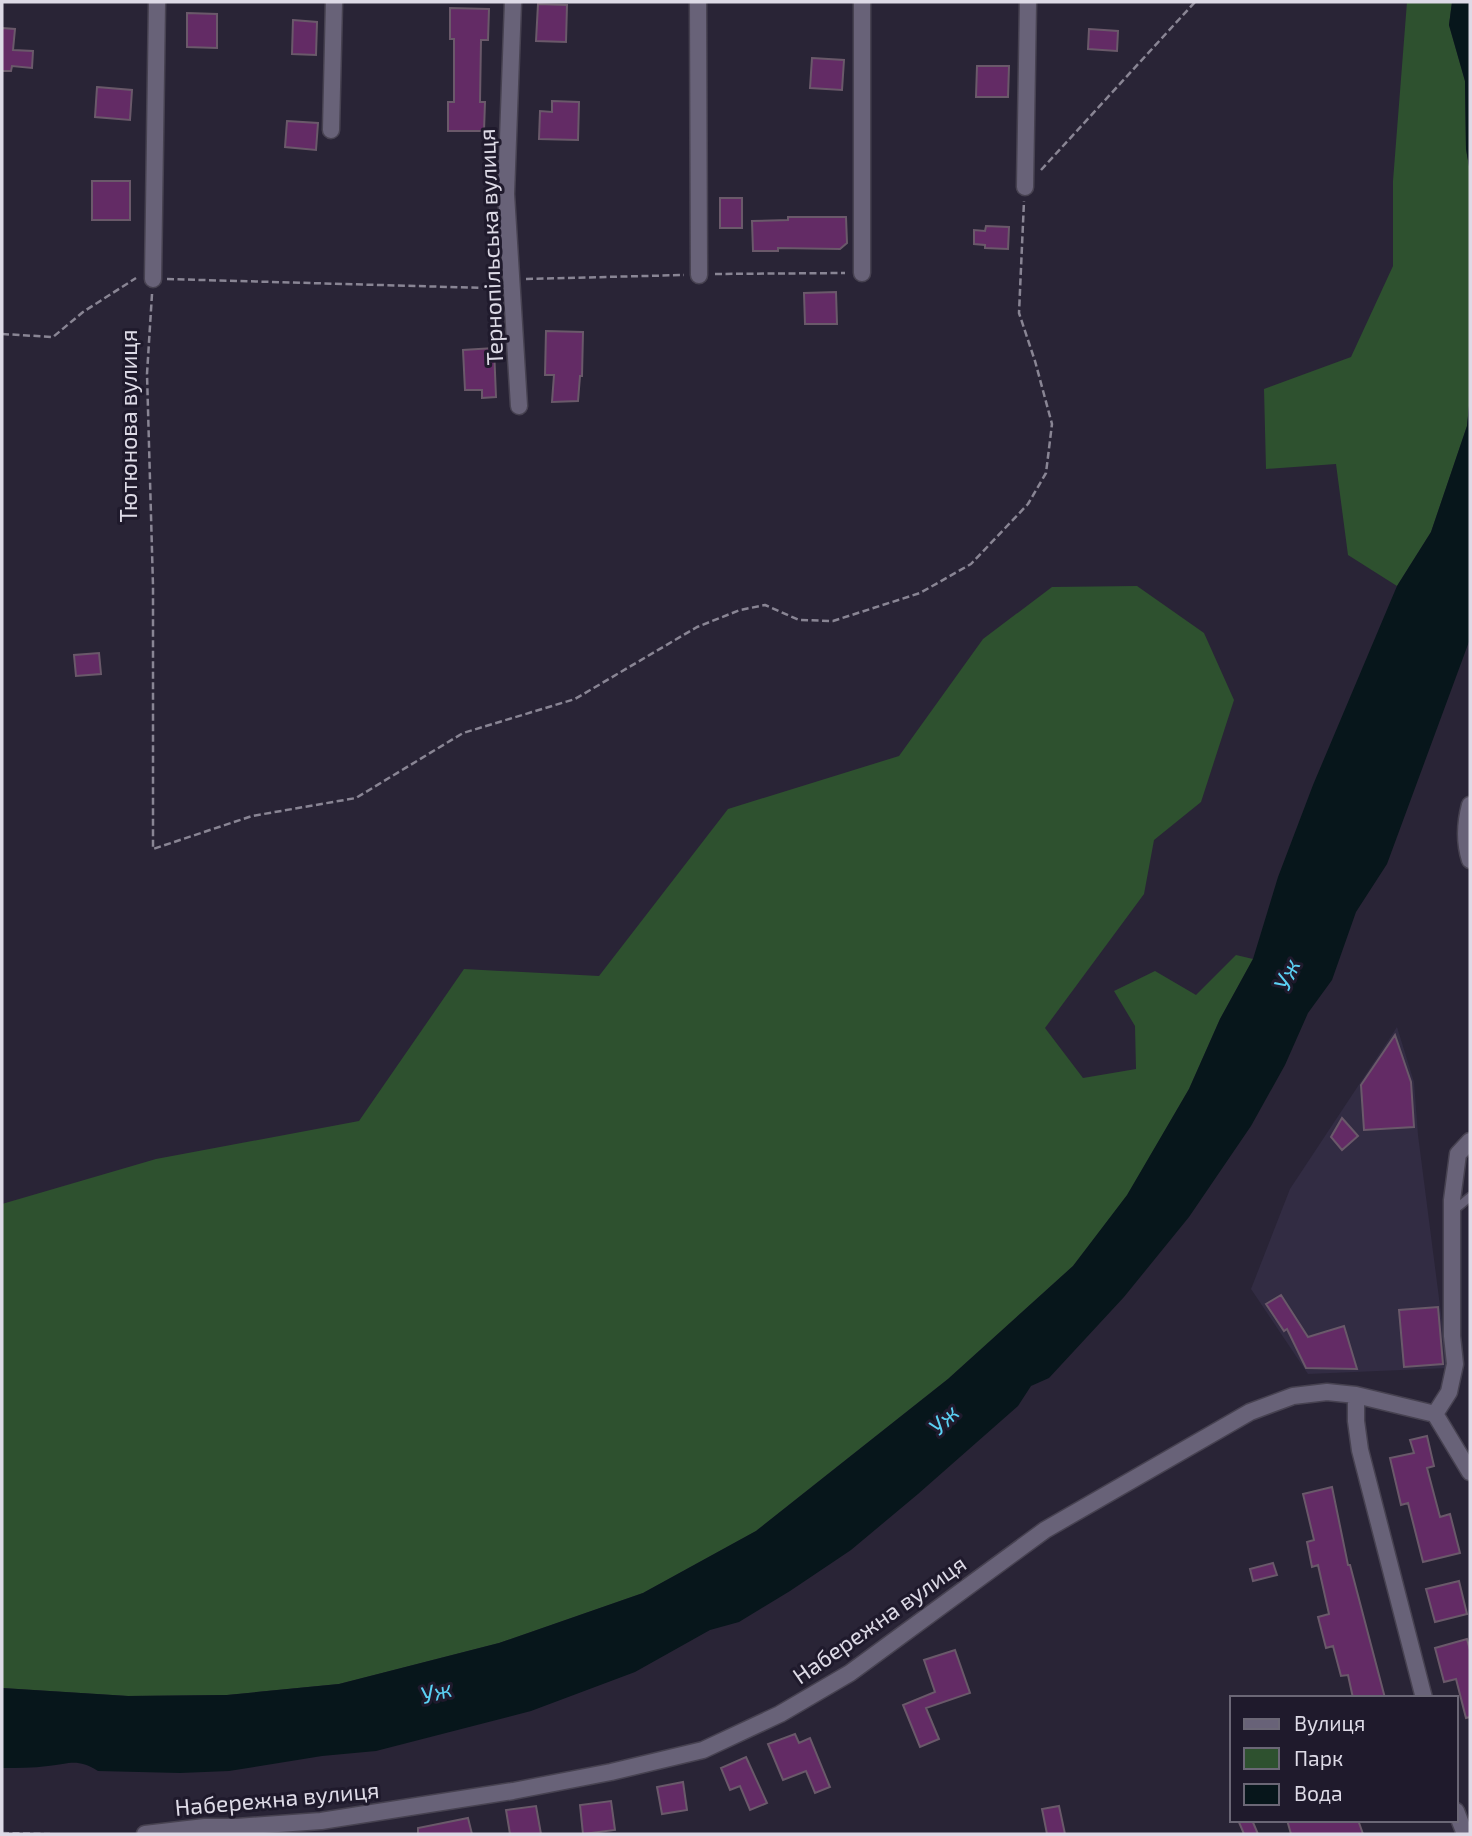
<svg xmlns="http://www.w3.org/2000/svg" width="1472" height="1836" viewBox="0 0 1472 1836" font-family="'Exo 2',sans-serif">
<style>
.built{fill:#322c43}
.green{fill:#2e512f}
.water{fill:#07161b}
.building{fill:#632b65;stroke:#6a596a;stroke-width:2}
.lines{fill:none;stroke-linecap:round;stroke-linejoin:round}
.lane-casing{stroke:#474251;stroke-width:11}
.street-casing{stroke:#474251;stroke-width:19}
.path{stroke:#898594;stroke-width:2.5;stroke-dasharray:7 3.5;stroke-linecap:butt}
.lane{stroke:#686278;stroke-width:8}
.street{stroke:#686278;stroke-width:16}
.labels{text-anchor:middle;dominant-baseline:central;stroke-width:6;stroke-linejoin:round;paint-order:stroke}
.street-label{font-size:23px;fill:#dddae6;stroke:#1f1a2c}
.water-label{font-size:24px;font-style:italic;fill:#5bd0f3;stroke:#1f1a2c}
</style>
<rect width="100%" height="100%" fill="#292436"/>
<!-- built -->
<path class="built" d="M1397,1027L1414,1082L1418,1135L1448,1368L1308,1374L1251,1289L1290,1189Z"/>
<!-- green -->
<path class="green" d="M1407,2H1452L1449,25L1465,81L1466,149L1470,172V396L1467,426L1431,532L1397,586L1348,555L1336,464L1266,469L1264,389L1351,357L1393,266V181Z
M1137,586L1204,633L1234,700L1201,802L1154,840L1144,894L1045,1028L1083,1078L1136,1069L1135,1026L1114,991L1155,971L1196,995L1236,955L1253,959L1220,1019L1189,1089L1127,1196L1073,1266L948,1379L756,1531L643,1593L499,1643L339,1684L227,1695L128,1696L2,1688V1204L156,1159L359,1121L464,969L599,976L728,809L899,756L983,639L1052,587Z"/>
<!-- water -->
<path class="water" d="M1452,2H1470V172L1466,149L1465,81L1449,25Z
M1470,396V639L1387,864L1356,912L1332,980L1308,1013L1285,1065L1251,1126L1189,1217L1124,1297L1049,1378L1031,1386L1018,1406L918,1494L851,1550L790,1591L739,1622L710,1630L635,1672L531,1711L376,1751L322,1756L229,1771L180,1773L98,1771C77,1758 70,1764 48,1766C33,1768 17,1768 2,1768V1688L128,1696L227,1695L339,1684L499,1643L643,1593L756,1531L948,1379L1073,1266L1127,1195L1189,1089L1220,1019L1253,959L1278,877L1313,785L1397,586L1431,532L1467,426Z"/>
<!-- building -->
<path class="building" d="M538,4L567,5L566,42L536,41Z
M450,8L489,9L488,40H481L480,102H485L484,131H448V102H454V39H450Z
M187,13L217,14V48L187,47Z
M293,20L317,22L316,55L292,54Z
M2,28L15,29L13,50L33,51L32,68L12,66L11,71H2Z
M1089,29L1118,31L1117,51L1088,49Z
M812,58L844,60L842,90L810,88Z
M977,66H1009L1008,97H976Z
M97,87L132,90L130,120L95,117Z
M552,101L579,102L578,140L539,139L540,111L552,112Z
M287,121L318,123L316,150L285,147Z
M92,181H130V220H92Z
M720,198H742V228H720Z
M788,217H846L847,243L840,249L778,248V251H753L752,221L788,220Z
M986,226L1009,227L1008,249L985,248V245L974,244V230L985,231Z
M836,292L837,324H805L804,293Z
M546,331L583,332L582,376H580L578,401L552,402L554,375H545Z
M494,348L496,397L482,398V390H465L463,350Z
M99,653L101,674L76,676L74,655Z
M1395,1035L1411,1082L1414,1127L1364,1130L1361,1085Z
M1342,1118L1358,1136L1342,1150L1331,1137Z
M1281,1295L1308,1337L1344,1326L1357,1369L1306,1368L1287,1329L1284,1331L1266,1304Z
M1438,1307L1443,1364L1404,1367L1399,1310Z
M1427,1436L1434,1466L1427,1468L1440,1517L1450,1514L1460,1553L1423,1562L1408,1503L1401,1505L1390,1458L1414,1453L1410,1440Z
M1332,1487L1348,1565H1350L1385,1698H1353L1348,1675L1341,1676L1333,1646L1326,1648L1318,1617L1329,1614L1318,1565L1312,1567L1307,1542L1314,1540L1303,1494Z
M1273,1563L1277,1575L1253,1581L1250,1569Z
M1459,1581L1467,1614L1435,1622L1426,1589Z
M1467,1639L1470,1650V1717L1466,1718L1456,1679L1444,1682L1435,1648Z
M955,1650L970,1693L926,1708L939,1739L920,1747L903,1705L935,1692L924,1660Z
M795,1734L799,1743L810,1738L830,1787L815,1793L806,1771L783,1780L768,1744Z
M746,1757L767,1803L750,1810L740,1786L730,1790L721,1768Z
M683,1782L687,1810L662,1814L657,1787Z
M611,1801L615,1830L583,1834L580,1805Z
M536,1806L541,1834H510L506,1810Z
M1059,1806L1065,1834H1047L1042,1809Z
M468,1818L472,1834H418V1828Z
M1238,1820H1252L1258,1834H1244Z
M1287,1820H1358L1363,1834H1291Z"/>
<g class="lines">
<!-- lane casing -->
<g class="lane-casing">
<path id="lane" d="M1453,1211L1470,1197"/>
</g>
<!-- street casing -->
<g class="street-casing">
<path id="street" d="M513,2L506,194L519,406
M698,2L699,275
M862,2V273
M331,130L334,2
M1025,187L1028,2
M153,279L157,2
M1470,805C1465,824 1464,841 1470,860
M1470,1141L1458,1154L1452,1200V1336L1455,1364L1449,1392L1435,1414L1470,1472
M1356,1395V1421L1360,1450L1424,1698
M1456,1811L1465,1834
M145,1834L205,1827H237L321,1821L513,1791L611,1772L703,1750L780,1714L850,1673L1045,1530L1250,1412L1293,1396L1327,1392L1356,1395L1435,1414"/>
</g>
<!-- path -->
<path class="path" d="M1041,170L1195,2
M715,274L845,273
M167,279L486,288L496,285
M526,279L684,275
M152,294L147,374L153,586V849L252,816L356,798L463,733L575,699L697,627L740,610L765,605L799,620L833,621L920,593L971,564L1028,504L1046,473L1052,424L1035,361L1019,313L1024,201
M2,334L53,337L83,312L136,278
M2,1833L50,1834"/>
<!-- lane -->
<use href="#lane" class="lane"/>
<!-- street -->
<use href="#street" class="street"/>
</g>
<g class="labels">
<!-- street labels -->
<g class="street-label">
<text transform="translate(490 247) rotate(-92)">Тернопільська вулиця</text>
<text transform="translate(128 426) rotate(-90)">Тютюнова вулиця</text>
<text transform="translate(879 1619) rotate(-35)">Набережна вулиця</text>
<text transform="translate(277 1798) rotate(-5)">Набережна вулиця</text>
</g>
<!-- water labels -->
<g class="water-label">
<text transform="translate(1286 974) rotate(-66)">Уж</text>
<text transform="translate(943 1419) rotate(-45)">Уж</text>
<text transform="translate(436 1691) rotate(-15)">Уж</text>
</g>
</g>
<!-- border -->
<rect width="1472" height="1836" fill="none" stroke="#dddae6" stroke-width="7"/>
<!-- legend -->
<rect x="1230" y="1696" width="228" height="126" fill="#1f1a2c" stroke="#6b6776" stroke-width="2"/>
<rect x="1244" y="1719" width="35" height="10" fill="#686278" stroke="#6b6776" stroke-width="2"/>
<text x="1294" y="1731" font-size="21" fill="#dddae6">Вулиця</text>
<rect x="1244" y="1748" width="35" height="21" fill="#2e512f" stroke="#6b6776" stroke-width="2"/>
<text x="1294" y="1766" font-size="21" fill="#dddae6">Парк</text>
<rect x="1244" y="1784" width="35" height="21" fill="#07161b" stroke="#6b6776" stroke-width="2"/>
<text x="1294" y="1801" font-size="21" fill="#dddae6">Вода</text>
</svg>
